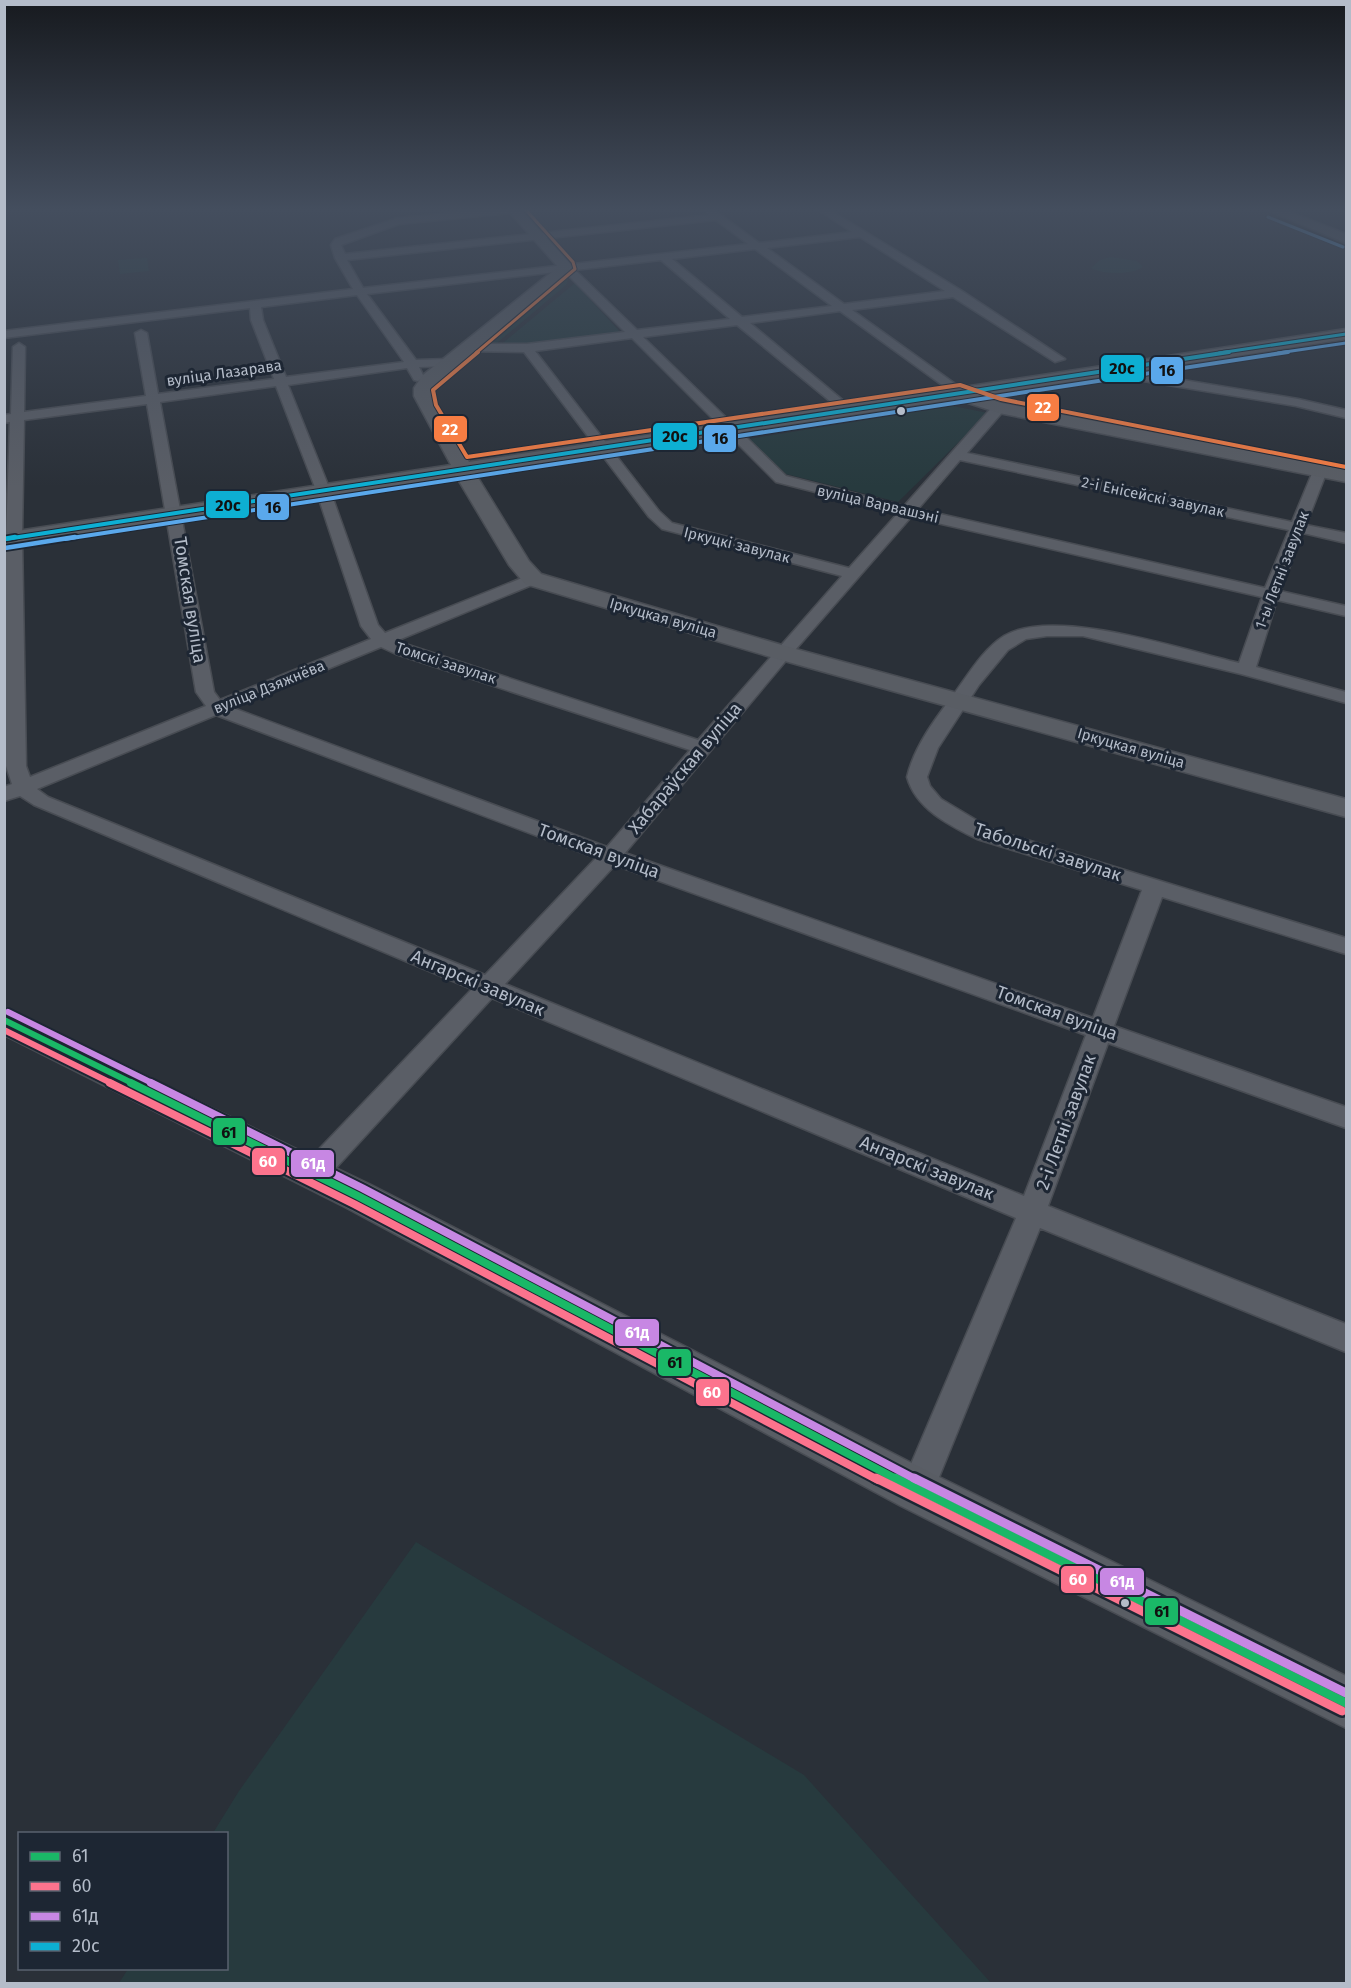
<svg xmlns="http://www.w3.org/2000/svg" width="1351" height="1988" viewBox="0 0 1351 1988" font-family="'Fira Sans',sans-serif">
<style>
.green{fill:#273a3e}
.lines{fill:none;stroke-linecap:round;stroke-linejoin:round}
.street-casing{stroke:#484c53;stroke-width:3}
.secondary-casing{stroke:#484c53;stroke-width:3}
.street{fill:#5a5e66;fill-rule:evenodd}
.secondary{fill:#595d64;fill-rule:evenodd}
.bus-1-far2-casing{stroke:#1d2633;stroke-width:10}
.bus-1-far1-casing{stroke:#1d2633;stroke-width:12}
.bus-1-casing{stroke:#1d2633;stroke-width:14}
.bus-2-far2-casing{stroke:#1d2633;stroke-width:10}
.bus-2-far1-casing{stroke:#1d2633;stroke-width:12}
.bus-2-casing{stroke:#1d2633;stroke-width:14}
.bus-3-far2-casing{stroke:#1d2633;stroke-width:10}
.bus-3-far1-casing{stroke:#1d2633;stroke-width:12}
.bus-3-casing{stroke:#1d2633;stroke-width:14}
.bus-4-far2-casing{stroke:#1d2633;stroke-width:5}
.bus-4-far1-casing{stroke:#1d2633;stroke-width:6}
.bus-4-casing{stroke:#1d2633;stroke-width:8}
.bus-5-far2-casing{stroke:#1d2633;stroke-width:5}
.bus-5-far1-casing{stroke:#1d2633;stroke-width:6}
.bus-5-casing{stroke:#1d2633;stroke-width:8}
.bus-6-far1-casing{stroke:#1d2633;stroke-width:5}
.bus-6-casing{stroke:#1d2633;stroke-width:6}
.bus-1-far2{stroke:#1ab867;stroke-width:6}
.bus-1-far1{stroke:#1ab867;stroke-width:8}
.bus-1{stroke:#1ab867;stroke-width:9}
.bus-2-far2{stroke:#fc738d;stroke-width:6}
.bus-2-far1{stroke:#fc738d;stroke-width:8}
.bus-2{stroke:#fc738d;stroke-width:9}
.bus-3-far2{stroke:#c787e3;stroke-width:6}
.bus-3-far1{stroke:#c787e3;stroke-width:8}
.bus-3{stroke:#c787e3;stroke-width:9}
.bus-4-far2{stroke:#0dafd3;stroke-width:3}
.bus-4-far1{stroke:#0dafd3;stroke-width:4}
.bus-4{stroke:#0dafd3;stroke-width:4.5}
.bus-5-far2{stroke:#5aa8eb;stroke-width:3}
.bus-5-far1{stroke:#5aa8eb;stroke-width:4}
.bus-5{stroke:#5aa8eb;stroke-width:4.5}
.bus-6-far1{stroke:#f77d43;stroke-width:3}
.bus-6{stroke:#f77d43;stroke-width:4}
.bus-dot{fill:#b4bcc9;stroke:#1d2633;stroke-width:2}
.labels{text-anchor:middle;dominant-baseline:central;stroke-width:6;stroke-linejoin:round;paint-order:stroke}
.far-street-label{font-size:15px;fill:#b4bcc9;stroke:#1d2633}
.street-label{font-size:18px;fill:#b4bcc9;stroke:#1d2633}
.line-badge{stroke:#1d2633;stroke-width:2}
.badge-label{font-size:16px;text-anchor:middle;font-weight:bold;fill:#fff}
.pale-badge-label{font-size:16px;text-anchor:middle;font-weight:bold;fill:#111}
</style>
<rect width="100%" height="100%" fill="#2a3038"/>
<!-- green -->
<path class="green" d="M1111,257L1137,261L1143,267C1131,275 1104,275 1091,268L1100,260Z
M147,258L149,271L120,274L118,260Z
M562,276H569L566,285L491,348L480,345Z
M575,283L621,333L526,347H498Z
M953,406L988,413L898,502L786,474L748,439Z
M416,1542L804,1775L991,1983H119L128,1969L226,1968V1834L213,1833L239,1791Z"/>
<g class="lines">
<!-- street casing -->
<g class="street-casing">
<path id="street" d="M493,209H524L519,212L399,224L341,245L345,254L709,215L703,209H713L759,243L852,232L817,209H828L962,291L1065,359L1055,362L953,297L852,310L965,391V397L960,398L840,311L750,323L852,408L854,411L847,415L737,325L643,337L786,476L904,506L994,405L999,404L1006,408L967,453L1292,522L1313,471L1320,467L1325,468L1327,471L1306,525L1346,533V543L1303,533L1280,591L1346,606V616L1277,600L1256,667L1346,692V703L1241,674L1083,636H1047L1026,639L1008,650L979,685L938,748L927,777L930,786L941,799L991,829L1346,938V954L1162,897L1114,1026L1346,1107V1128L1108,1043L1048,1206L1346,1324V1352L1040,1228L929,1502L917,1507L905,1502L900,1490L1016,1218L492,998L323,1182L313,1185L303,1182L299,1174L303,1166L472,989L34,805L20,796L4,801V787L12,784L6,766V537L10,422L4,423V415L11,414L13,347L19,343L25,347L24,412L146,396L135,333L141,330L147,333L158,394L274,379L251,320L250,308L4,338V331L353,289L335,258L331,245L335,239L398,218ZM716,220L748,244L363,288L347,260ZM860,237L945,291L844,304L767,248ZM755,249L832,306L742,317L672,259ZM661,260L730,319L637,330L575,270ZM564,271L625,332L527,344H468L462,348L464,351L524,352L649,517L662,529L842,576L698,740L396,641L539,582L541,579L539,576H527L385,633L378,625L330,490L288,385L407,368L414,380L418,381L424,377L419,367L452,366L454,363L448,359L416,360L367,294ZM357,295L404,362L286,377L263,320L261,307ZM632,338L776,482L898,513L849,568L672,523L659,511L535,351ZM276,386L316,490L361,626L371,639L220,700L214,692L160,402ZM147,404L196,692L206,706L30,777L26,766L22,537L24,420ZM960,460L1289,530L1265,588L918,509ZM911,517L1262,597L1239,663C1183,650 1054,606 1004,636C983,649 968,675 954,694C935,719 914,747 907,777C916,809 949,825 977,839L1142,890L1093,1018L625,853L789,657ZM381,647L396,654L690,750L607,847L233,708ZM216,715L596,858L485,975L48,797L37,789ZM615,865L1086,1035L1024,1196L505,984Z
M1123,370L1298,399L1346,410V418L1296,406L1119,377L1117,374Z"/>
</g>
<!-- secondary casing -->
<g class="secondary-casing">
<path id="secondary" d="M507,209H520L573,267L432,388V396L469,462L1346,329V339L978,396L1002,403L1346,470V482L999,413L956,399L475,473L529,561L541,574L792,648L1346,799V817L774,658L525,584L509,565L456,476L4,545V533L451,465L414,396V388L423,375L558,267Z
M1265,209H1282L1346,234V243Z
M4,1008L371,1185L933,1474L1346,1676V1728L901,1506L345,1207L4,1035Z"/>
</g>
<!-- street -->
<use href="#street" class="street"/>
<!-- secondary -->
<use href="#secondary" class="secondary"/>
<!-- bus-1-far2 casing -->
<g class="bus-1-far2-casing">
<path id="bus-1-far2" d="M4,1020L134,1084"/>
</g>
<!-- bus-1-far1 casing -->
<g class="bus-1-far1-casing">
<path id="bus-1-far1" d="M131,1083L358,1196L898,1480"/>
</g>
<!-- bus-1 casing -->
<g class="bus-1-casing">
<path id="bus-1" d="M895,1478L1346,1703"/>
</g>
<!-- bus-2-far2 casing -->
<g class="bus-2-far2-casing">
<path id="bus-2-far2" d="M4,1030L113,1084"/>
</g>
<!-- bus-2-far1 casing -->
<g class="bus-2-far1-casing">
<path id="bus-2-far1" d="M110,1083L354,1204L878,1480"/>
</g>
<!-- bus-2 casing -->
<g class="bus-2-casing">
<path id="bus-2" d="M876,1478L1342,1711"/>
</g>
<!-- bus-3-far2 casing -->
<g class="bus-3-far2-casing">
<path id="bus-3-far2" d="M8,1012L154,1084"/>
</g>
<!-- bus-3-far1 casing -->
<g class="bus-3-far1-casing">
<path id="bus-3-far1" d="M151,1083L362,1188L917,1480"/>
</g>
<!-- bus-3 casing -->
<g class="bus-3-casing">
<path id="bus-3" d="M914,1478L1346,1693"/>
</g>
<!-- bus-4-far2 casing -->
<g class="bus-4-far2-casing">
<path id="bus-4-far2" d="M1219,353L1346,334"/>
</g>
<!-- bus-4-far1 casing -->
<g class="bus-4-far1-casing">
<path id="bus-4-far1" d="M6,539L1229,352"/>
</g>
<!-- bus-4 casing -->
<g class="bus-4-casing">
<path id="bus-4" d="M4,539L15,537"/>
</g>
<!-- bus-5-far2 casing -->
<g class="bus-5-far2-casing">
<path id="bus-5-far2" d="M1268,217L1343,247
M1278,353L1346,343"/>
</g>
<!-- bus-5-far1 casing -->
<g class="bus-5-far1-casing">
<path id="bus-5-far1" d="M65,539L1288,352"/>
</g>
<!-- bus-5 casing -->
<g class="bus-5-casing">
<path id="bus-5" d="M5,548L75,537"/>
</g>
<!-- bus-6-far1 casing -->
<g class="bus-6-far1-casing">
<path id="bus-6-far1" d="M476,353L575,269L573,262L525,209"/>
</g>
<!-- bus-6 casing -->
<g class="bus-6-casing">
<path id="bus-6" d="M478,352L433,390L436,405L467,457L960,385L1001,399L1346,467"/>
</g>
<!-- bus-1-far2 -->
<use href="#bus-1-far2" class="bus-1-far2"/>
<!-- bus-1-far1 -->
<use href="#bus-1-far1" class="bus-1-far1"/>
<!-- bus-1 -->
<use href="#bus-1" class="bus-1"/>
<!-- bus-2-far2 -->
<use href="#bus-2-far2" class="bus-2-far2"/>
<!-- bus-2-far1 -->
<use href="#bus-2-far1" class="bus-2-far1"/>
<!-- bus-2 -->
<use href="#bus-2" class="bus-2"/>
<!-- bus-3-far2 -->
<use href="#bus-3-far2" class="bus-3-far2"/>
<!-- bus-3-far1 -->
<use href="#bus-3-far1" class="bus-3-far1"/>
<!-- bus-3 -->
<use href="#bus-3" class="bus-3"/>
<!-- bus-4-far2 -->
<use href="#bus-4-far2" class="bus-4-far2"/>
<!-- bus-4-far1 -->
<use href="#bus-4-far1" class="bus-4-far1"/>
<!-- bus-4 -->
<use href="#bus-4" class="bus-4"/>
<!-- bus-5-far2 -->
<use href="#bus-5-far2" class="bus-5-far2"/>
<!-- bus-5-far1 -->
<use href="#bus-5-far1" class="bus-5-far1"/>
<!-- bus-5 -->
<use href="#bus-5" class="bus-5"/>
<!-- bus-6-far1 -->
<use href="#bus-6-far1" class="bus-6-far1"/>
<!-- bus-6 -->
<use href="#bus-6" class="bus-6"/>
</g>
<!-- sky -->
<linearGradient id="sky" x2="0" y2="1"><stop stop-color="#171a1f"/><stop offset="0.43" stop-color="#444e5e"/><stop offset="1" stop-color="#444e5e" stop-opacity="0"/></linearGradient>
<rect width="1351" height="487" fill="url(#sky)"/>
<!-- markers -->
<g class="bus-dot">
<circle cx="901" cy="411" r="5"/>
<circle cx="1125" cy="1603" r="5"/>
</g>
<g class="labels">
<!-- far-street labels -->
<g class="far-street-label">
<text transform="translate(224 373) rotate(-8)">вуліца Лазарава</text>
<text transform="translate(1153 497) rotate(12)">2-і Енісейскі завулак</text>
<text transform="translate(878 504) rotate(13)">вуліца Варвашэні</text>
<text transform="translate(737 545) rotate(14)">Іркуцкі завулак</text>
<text transform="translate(1282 570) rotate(-69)">1-ы Летні завулак</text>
<text transform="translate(663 618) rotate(16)">Іркуцкая вуліца</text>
<text transform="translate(446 663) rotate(18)">Томскі завулак</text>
<text transform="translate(269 687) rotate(-22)">вуліца Дзяжнёва</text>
<text transform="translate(1131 748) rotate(16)">Іркуцкая вуліца</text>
</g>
<!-- street labels -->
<g class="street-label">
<text transform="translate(190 600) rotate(81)">Томская вуліца</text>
<text transform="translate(685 768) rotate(-50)">Хабараўская вуліца</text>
<text transform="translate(599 851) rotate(20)">Томская вуліца</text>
<text transform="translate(1048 852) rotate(18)">Табольскі завулак</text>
<text transform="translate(478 983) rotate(23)">Ангарскі завулак</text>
<text transform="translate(1057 1013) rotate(20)">Томская вуліца</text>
<text transform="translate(1066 1122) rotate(-70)">2-і Летні завулак</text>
<text transform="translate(927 1168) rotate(22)">Ангарскі завулак</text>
</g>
</g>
<g class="line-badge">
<rect x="1100" y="354" width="45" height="29" rx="6" fill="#0dafd3"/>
<rect x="1150" y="356" width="34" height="29" rx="6" fill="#5aa8eb"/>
<rect x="1026" y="393" width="34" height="29" rx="6" fill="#f77d43"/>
<rect x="433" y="415" width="35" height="28" rx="6" fill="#f77d43"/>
<rect x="652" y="422" width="46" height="29" rx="6" fill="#0dafd3"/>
<rect x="703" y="424" width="34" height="29" rx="6" fill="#5aa8eb"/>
<rect x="205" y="490" width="45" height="29" rx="6" fill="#0dafd3"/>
<rect x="256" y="493" width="34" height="28" rx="6" fill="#5aa8eb"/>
<rect x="212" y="1117" width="34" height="29" rx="6" fill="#1ab867"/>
<rect x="251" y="1147" width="35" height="29" rx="6" fill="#fc738d"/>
<rect x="290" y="1149" width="45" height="29" rx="6" fill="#c787e3"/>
<rect x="614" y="1318" width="46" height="29" rx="6" fill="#c787e3"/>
<rect x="657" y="1348" width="35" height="29" rx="6" fill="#1ab867"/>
<rect x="695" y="1378" width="35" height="29" rx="6" fill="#fc738d"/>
<rect x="1060" y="1565" width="35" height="29" rx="6" fill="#fc738d"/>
<rect x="1099" y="1567" width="46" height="29" rx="6" fill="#c787e3"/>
<rect x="1144" y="1597" width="35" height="29" rx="6" fill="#1ab867"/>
</g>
<g class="badge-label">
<text x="1043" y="413">22</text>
<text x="450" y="435">22</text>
<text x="268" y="1167">60</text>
<text x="313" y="1169">61д</text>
<text x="637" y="1338">61д</text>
<text x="712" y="1398">60</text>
<text x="1078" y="1585">60</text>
<text x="1122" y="1587">61д</text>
</g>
<g class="pale-badge-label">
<text x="1122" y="374">20с</text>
<text x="1167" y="376">16</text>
<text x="675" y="442">20с</text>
<text x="720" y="444">16</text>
<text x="228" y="511">20с</text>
<text x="273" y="513">16</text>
<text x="229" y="1138">61</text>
<text x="675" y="1368">61</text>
<text x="1162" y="1617">61</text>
</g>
<!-- border -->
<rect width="1351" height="1988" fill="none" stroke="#b4bcc9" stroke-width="12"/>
<!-- legend -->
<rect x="18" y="1832" width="210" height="138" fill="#1d2633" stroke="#59626f" stroke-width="1.5"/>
<rect x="30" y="1852" width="30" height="9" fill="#1ab867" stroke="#59626f" stroke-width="1.5"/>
<text x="72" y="1862" font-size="18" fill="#b4bcc9">61</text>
<rect x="30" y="1882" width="30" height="9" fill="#fc738d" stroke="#59626f" stroke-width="1.5"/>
<text x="72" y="1892" font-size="18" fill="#b4bcc9">60</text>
<rect x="30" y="1912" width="30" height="9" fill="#c787e3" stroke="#59626f" stroke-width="1.5"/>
<text x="72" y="1922" font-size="18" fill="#b4bcc9">61д</text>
<rect x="30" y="1942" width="30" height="9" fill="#0dafd3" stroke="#59626f" stroke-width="1.5"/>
<text x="72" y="1952" font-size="18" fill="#b4bcc9">20с</text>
</svg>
